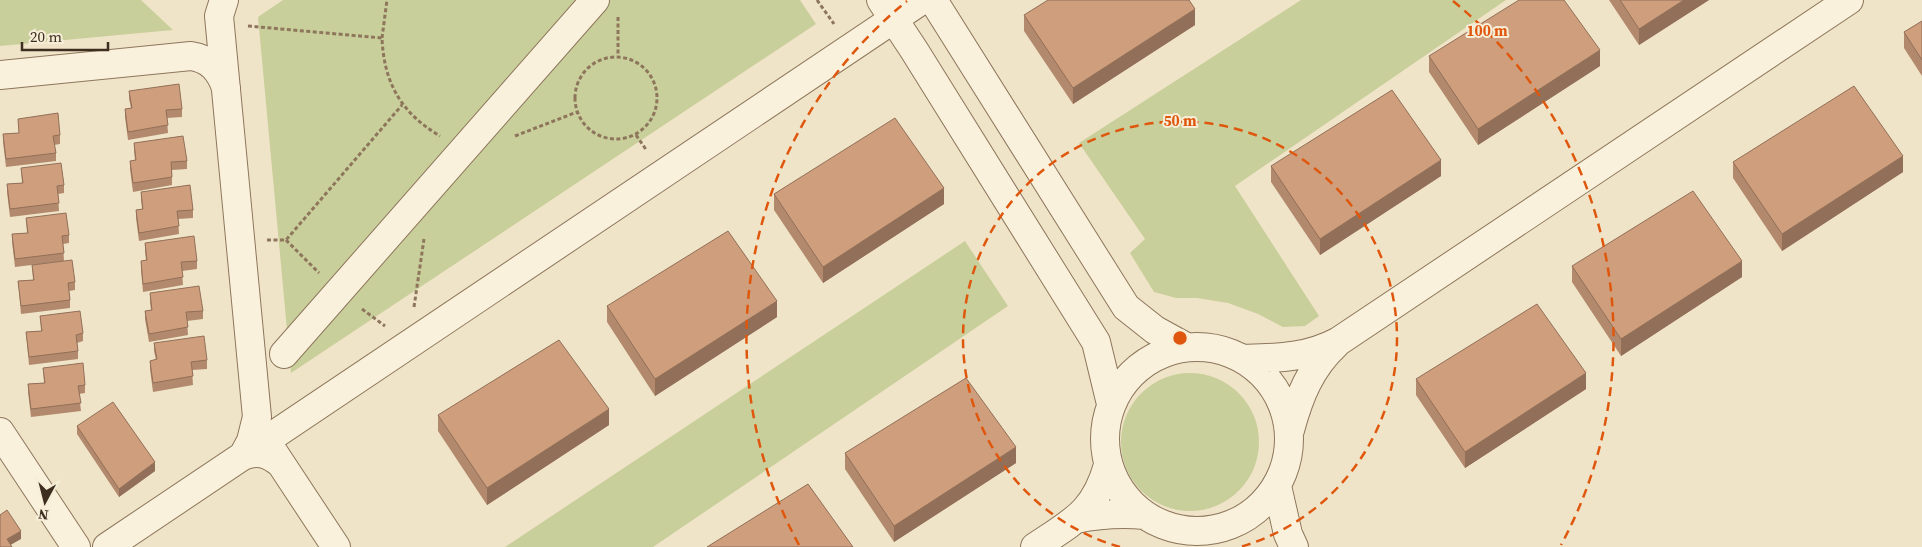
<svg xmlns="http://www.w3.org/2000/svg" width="1922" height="547" viewBox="0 0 1922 547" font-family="'Source Serif 4',serif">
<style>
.green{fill:#c9cf9b}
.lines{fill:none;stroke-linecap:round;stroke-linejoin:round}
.street-casing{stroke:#8d765c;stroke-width:30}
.path{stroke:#8d765c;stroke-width:3;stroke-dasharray:4 2.5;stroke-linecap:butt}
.street{stroke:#faf1dc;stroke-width:28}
.wall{fill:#b2896c}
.shaded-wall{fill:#916f58}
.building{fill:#cf9f7d;stroke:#916f58}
.ring{fill:none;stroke:#df570d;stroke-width:2.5;stroke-dasharray:9 6}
.centre{fill:#df570d;stroke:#f7eed8;stroke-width:2.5}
.ring-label{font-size:15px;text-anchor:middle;font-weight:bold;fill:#df570d;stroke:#f7eed8;stroke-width:4;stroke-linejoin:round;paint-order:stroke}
</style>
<rect width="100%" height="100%" fill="#f0e4c8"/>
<!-- green -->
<path class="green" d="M0,0H141L173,30L0,46Z
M283,0H800L816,24L291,373L258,17Z
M1301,0H1506L1235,186L1319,316L1305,326L1283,327L1258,314L1228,303L1197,298H1176L1154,292L1130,253L1145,239L1079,143Z
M965,241L1008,306L653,547H505Z
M1121 442a69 69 0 1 1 138 0a69 69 0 1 1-138 0Z"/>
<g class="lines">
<!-- street casing -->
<g class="street-casing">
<path id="street" d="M224,0L219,16L257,417L251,441L243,456C257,450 268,453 280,463
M881,0L914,50L1096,342L1111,404
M933,0L1126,307L1155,330L1186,347
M0,75L191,56C210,59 220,70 226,88
M1105 439a92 92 0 1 1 184 0a92 92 0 1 1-184 0Z
M284,354L595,0
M1243,359C1278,358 1307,358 1339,341L1849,0
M1290,430C1299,397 1310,368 1336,344
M0,432L76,547
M270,447L336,547
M1277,486L1288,534L1294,547
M1076,519C1100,514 1121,513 1145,515
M107,547L922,0
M1035,547C1074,521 1095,512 1108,465"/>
</g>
<!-- path -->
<path class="path" d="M817,0L834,24
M618,17V56
M248,26L382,38C384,83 401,113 440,136
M382,38L387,0
M575 98a41 41 0 1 1 82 0a41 41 0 1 1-82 0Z
M636,135L647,151
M515,136L577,112
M267,240H286L402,105
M286,240L319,273
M414,307L424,239
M362,309L385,326"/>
<!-- street -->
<use href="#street" class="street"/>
</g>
<!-- wall -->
<path class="wall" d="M1609,0H1709L1639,45Z
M1024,15L1195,25L1073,104L1024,31Z
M1922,21V76L1904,48V32Z
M1429,56L1600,66L1478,145L1429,72Z
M129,91L182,109V117L167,118L168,133L128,140L125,117V109L131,108L129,99Z
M18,119L60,135V144L54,145L56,153V161L6,167L3,142V134L19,133Z
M134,143L187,161V169L172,170V185L133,192L130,169V161L135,160L134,151Z
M1733,162L1903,172L1782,251L1733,178Z
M1271,166L1441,176L1320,255L1271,182Z
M21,168L64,185V193L58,194L59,211L10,217L7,192V184L22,183Z
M141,192L193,210V218L178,219L179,234L139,241L136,218V210L142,209L141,200Z
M774,194L944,204L823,283L774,210Z
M26,218L69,235V243L63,244L64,261L15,267L12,242V234L27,233Z
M145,243L197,261V269L182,271L183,285L143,292L141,270V261L146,260L145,252Z
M32,265L75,282V290L69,291L70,300V308L21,314L18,281L33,280Z
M1572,266L1742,277L1621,356L1572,282Z
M150,293L203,311V319L187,321L188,335L149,342L145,319V311L151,310L150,302Z
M607,306L777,317L655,396L607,322Z
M40,316L83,333V341L77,343L78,351V359L29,365L26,332L41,331Z
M154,343L207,360V369L192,370L193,385L153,392L150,369V361L156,360L154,351Z
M43,368L85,385V393L79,394L81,411L31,417L28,392V384L44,383Z
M1416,379L1586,389L1465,468L1416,395Z
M438,415L609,425L487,505L438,431Z
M77,426L155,471L119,497L77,434Z
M845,453L1016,463L894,542L845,469Z"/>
<!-- shaded-wall -->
<path class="shaded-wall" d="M1684,0H1709L1639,45V29Z
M1195,9V25L1073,104V88Z
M1600,50V66L1478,145V129Z
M1903,156V172L1782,251V234Z
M1441,160V176L1320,255V239Z
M944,188V204L823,283V267Z
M1742,261V277L1621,356V339Z
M777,301V317L655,396V379Z
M1586,373V389L1465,468V452Z
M609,409V425L487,505V488Z
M1016,447V463L894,542V526Z
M155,462V471L119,497V489Z
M21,531V539L7,547V539Z"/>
<!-- building -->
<path class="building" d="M1048,0H1189L1195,9L1073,88L1024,15Z
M1519,0H1564L1600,50L1478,129L1429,56Z
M1620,0H1684L1639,29Z
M1922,21V60L1904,32Z
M179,84L182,109L166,110L168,125L128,132L125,109L132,108L129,91Z
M1854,86L1903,156L1782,234L1733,162Z
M1392,90L1441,160L1320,239L1271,166Z
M58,113L60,135L53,136L56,153L6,159L3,134L19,133L18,119Z
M895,118L944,188L823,267L774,194Z
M183,136L187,161L171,162L172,177L133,183L130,161L136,160L134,143Z
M61,163L64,185L57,186L59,203L10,209L7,184L23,183L21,168Z
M190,185L193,210L177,211L179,226L139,233L136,210L143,209L141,192Z
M1693,191L1742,261L1621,339L1572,266Z
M66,213L69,235L62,236L64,253L15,259L12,234L28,233L26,218Z
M728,231L777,301L655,379L607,306Z
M194,236L197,261L181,262L183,277L143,284L141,261L147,260L145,243Z
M72,260L75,282L68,283L70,300L21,306L18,281L34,280L32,265Z
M199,286L203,311L186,312L188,327L149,334L145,311L152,310L150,293Z
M1537,304L1586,373L1465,452L1416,379Z
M80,311L83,333L76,335L78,351L29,357L26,332L42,331L40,316Z
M204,336L207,360L191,362L193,376L153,383L150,361L157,359L154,343Z
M559,340L609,409L487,488L438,415Z
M83,363L85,385L78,386L81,403L31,409L28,384L45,383L43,368Z
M966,378L1016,447L894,526L845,453Z
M113,402L155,462L119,489L77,426Z
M808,484L853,547H707Z
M7,510L21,531L7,539L12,547H0V515Z"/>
<!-- distance rings -->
<g class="ring">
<path d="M1120 547A217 217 0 1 1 1240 547"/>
<path d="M799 545A434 434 0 0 1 907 1M1453 1A434 434 0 0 1 1561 545"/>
</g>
<circle cx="1180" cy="338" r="8" class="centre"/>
<g class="ring-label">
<text x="1487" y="36">100 m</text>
<text x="1180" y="126">50 m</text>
</g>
<!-- north arrow -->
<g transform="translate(45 502) rotate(187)" stroke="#f7eed8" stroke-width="4" paint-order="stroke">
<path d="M0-4L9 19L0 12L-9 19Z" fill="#3d2e20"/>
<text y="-8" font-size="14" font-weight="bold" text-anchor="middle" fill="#3d2e20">N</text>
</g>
<!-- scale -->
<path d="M22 42v8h86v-8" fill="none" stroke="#3d2e20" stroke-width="2.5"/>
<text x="30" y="42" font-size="15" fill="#3d2e20" stroke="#f7eed8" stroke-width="4" paint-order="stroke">20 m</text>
</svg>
